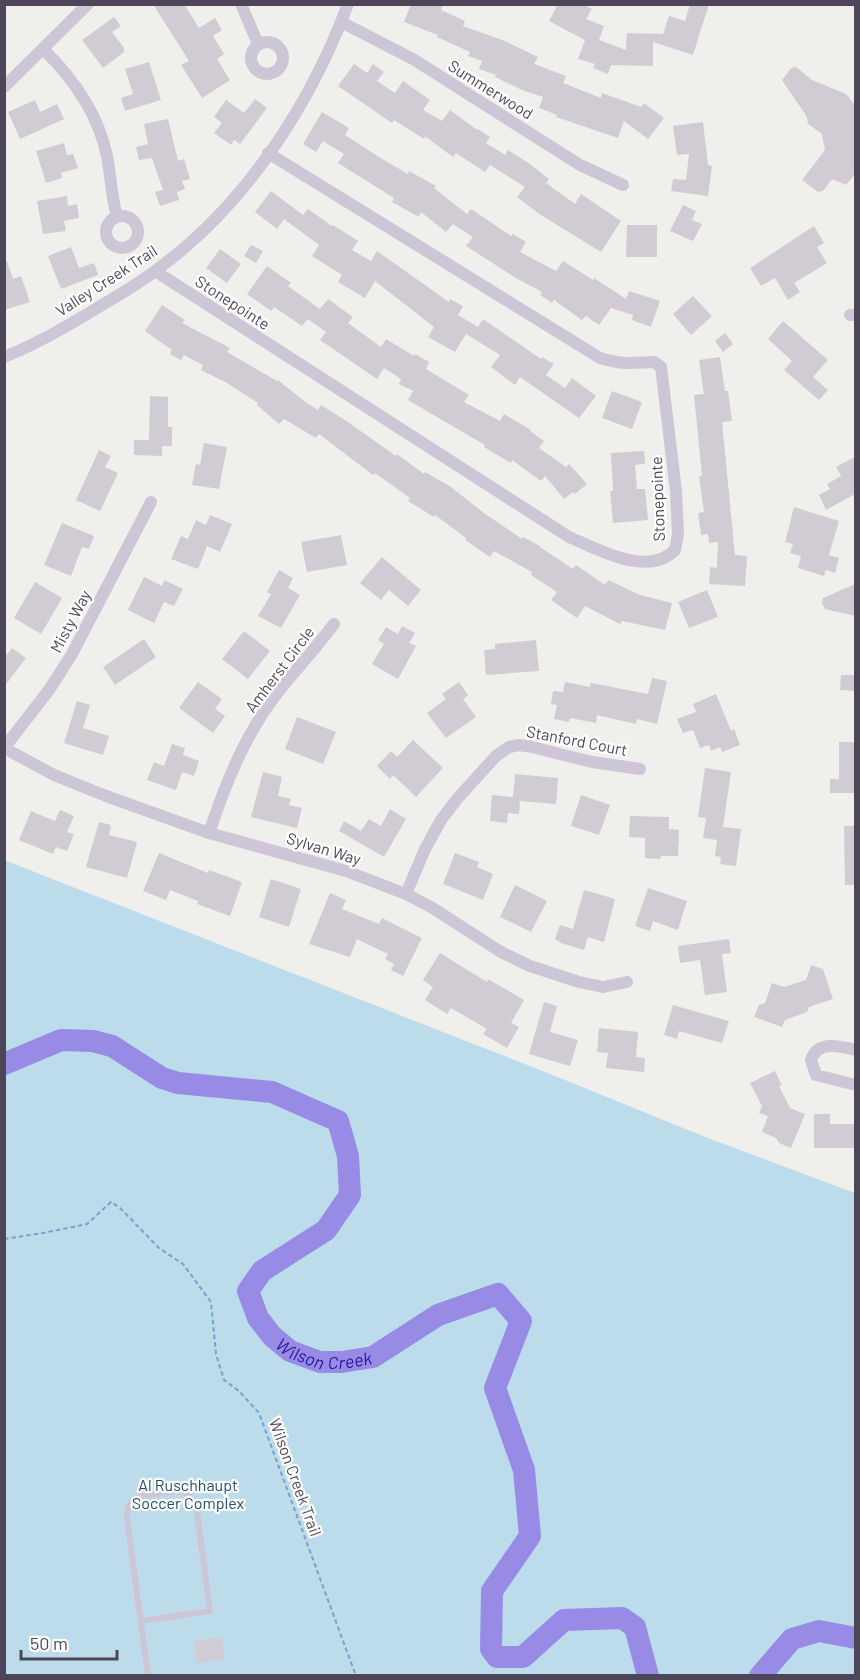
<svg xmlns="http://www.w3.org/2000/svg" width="860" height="1680" viewBox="0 0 860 1680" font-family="Barlow,sans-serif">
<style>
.green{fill:#bcdceb}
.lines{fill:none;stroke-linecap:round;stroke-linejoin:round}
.river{stroke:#988be6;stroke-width:22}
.building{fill:#d1ccd3}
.path{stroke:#76a3c7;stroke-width:2;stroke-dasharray:4.5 3;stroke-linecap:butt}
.service{stroke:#ccc6d6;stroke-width:6}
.minor{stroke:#ccc6d6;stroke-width:12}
.labels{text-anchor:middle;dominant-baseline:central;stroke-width:4.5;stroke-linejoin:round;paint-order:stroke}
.street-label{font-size:16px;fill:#4d4658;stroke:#fff}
.park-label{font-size:16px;fill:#1b4d74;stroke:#fff}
.water-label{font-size:18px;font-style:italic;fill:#28149d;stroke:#fff}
</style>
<rect width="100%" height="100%" fill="#efefec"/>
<!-- green -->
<path class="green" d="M4,860L545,1072L708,1138L855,1193V1675H5Z"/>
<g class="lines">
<!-- river -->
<g class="river">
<path id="s1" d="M4,1064L61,1040L93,1041L112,1046L162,1078L178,1083L272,1092L338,1121L348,1156L350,1195L326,1230L262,1271L248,1291L258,1318L272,1336L290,1351L320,1362H342L373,1357L438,1315L498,1294L521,1321L495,1388L524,1470L530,1536L492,1591L491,1649L497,1657H523L564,1620L622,1618L635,1627L648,1676"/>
<path d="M760,1676L792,1639L819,1631L856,1638"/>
</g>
</g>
<!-- building -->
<path class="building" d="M153,4H184L199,28L215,18L222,30L213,36L224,54L217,59L230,80L202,98L181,65L189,61Z
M411,4H443L441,10L465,21L463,26L505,41L538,57L534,64L566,76L563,83L601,98L602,93L641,107L644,103L664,118L648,139L624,121L618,138L556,117L557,115L539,108L543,97L522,90L495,77L496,75L479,69L482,61L468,56L470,52L437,37L438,35L404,22Z
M558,4H583L592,9L586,19L604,26L599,40L626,50L627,33L663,34L669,16L685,21L690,4H709L693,55L653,42V66L611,65L608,74L593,68L595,64L578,59L585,40L549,21Z
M114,17L121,26L112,32L124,48V52L103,68L82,40Z
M149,62L161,100L125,111L121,98L133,94L125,69Z
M354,64L367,73L373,64L384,72L377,81L395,93L403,81L430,100L423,110L442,121L450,110L477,130L478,129L490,137L486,143L505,155L508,150L527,162L549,179L546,183L575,204L581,194L621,221L601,252L541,215L517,197L525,187L490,165L485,172L456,153L453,157L425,136L424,139L394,120L392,123L338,86Z
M796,67L812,80L846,94L855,105V174L846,185L832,179L823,191L818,192L802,180L825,150L822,134L808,124L807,117L782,80L791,68Z
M255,99L267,108L240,144L234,140L231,145L214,133L222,123L214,117L226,100L244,113Z
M35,100L40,112L57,104L64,119L20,139L8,112Z
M322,112L349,128L345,135L379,157L408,174L409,171L436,186L434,188L467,214L471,209L511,236L513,234L526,242L520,252L556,271L563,261L593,280L594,278L626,299L629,291L660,301L651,327L632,320L633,315L611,308L599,325L586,316L582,320L554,300L552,303L540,295L542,292L516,278L466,246L473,237L453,224L446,232L421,212L419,217L392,202L394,198L338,163L344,154L323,141L316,152L303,144Z
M168,119L178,161L184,159L190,179L182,181L185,189L177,192L179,200L160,206L155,192L163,190L152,158L139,160L136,147L148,144L144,124Z
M703,122L708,165L712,166L708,196L671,191L673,179L686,180L689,154L677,155L673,126Z
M64,143L67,155L73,154L78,168L61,173L62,178L46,183L36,151Z
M271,191L303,215L308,209L332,226L333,225L358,241L352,250L371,261L377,251L449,302L450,299L463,306L458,315L478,327L483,319L541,359L542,357L554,364L546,375L565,388L572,378L596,396L579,418L520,377L515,385L491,367L500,355L466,334L455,352L428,337L434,327L375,281L365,298L338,282L342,275L312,256L319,245L284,219L277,229L255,212Z
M67,196L68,206L77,204L79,218L64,221L66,231L43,234L37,201Z
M683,205L696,211L692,220L702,224L693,241L670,231Z
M627,225H657V257H626Z
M814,226L824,243L817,247L827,263L794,283L800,292L788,300L775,278L761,286L750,268Z
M251,245L263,251L256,263L244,256Z
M71,247L79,268L94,263L98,275L61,289L48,256Z
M220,249L241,264L227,283L206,268Z
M4,261H7L13,279L21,276L30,302L4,310Z
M267,266L291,283L288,286L320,309L328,299L353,317L348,323L381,347L386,339L414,356L415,354L429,362L426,369L469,395L464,402L500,421L504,414L531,430L530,431L544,441L539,448L566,467L569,464L587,484L575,494L573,492L564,499L545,476L541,481L512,460L511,463L484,447L485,445L408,400L413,391L399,384L401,379L384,368L377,379L320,340L326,332L308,319L302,326L274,307L271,311L247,294Z
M693,296L712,316L691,335L673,314Z
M162,305L185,320L182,323L230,348L227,352L277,381L278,380L304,401L318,410L321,405L345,420L396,456L397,454L424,474L425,472L451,487L484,513L522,539L523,537L540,546V547L573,569L576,565L605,585L608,580L640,595L672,603L665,630L622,621L620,624L585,606L577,618L551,600L557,592L531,575L532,572L494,551L490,557L465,540L466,538L435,515L434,517L408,501L410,498L375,473L373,475L319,434L316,438L284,419L279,424L257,405L258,403L227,383L201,370L203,365L184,355L181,360L170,354L172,350L145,331Z
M783,321L828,360L813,377L828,390L819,400L784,370L792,361L768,339Z
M725,333L733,344L723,352L715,341Z
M720,357L725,391H728L732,421L722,422L735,555L747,556L745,586L709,584L710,567L717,568L718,542L709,543L708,534L701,535L698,513L704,512L699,476H702L694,395L704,394L699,360Z
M612,391L642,402L632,429L602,418Z
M150,396L168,397V427H172V446H162V456L134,455V440H149Z
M204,443L227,447L219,489L192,485L196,464L200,465Z
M99,450L111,456L105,467L118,473L100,511L76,500Z
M644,451L645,464L635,465L637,489H645L648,520L613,523L610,491H613L611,453Z
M855,457V494L826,510L819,495L830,489L827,484L841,476L836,467Z
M794,507L839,521L829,555L839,558L835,573L826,570L824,576L798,568L801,556L790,553L793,544L785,542Z
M210,515L232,524L220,552L207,546L198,569L171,559L181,536L188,539L196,520L206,525Z
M62,523L94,536L89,549L82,547L71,576L44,565Z
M341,535L347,565L307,572L301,542Z
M382,557L421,590L408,606L389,590L381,600L360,583Z
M279,570L293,578L288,588L300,595L281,628L258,616L271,594L267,592Z
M144,577L162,586L164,580L183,589L174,606L164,602L154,623L128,610Z
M35,582L62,598L41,634L14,618Z
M855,584V616L825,609L822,603L823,598Z
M707,590L718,617L689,628L678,602Z
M402,626L415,633L409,643L416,646L398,679L372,664L384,644L378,640L386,627L398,634Z
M244,631L270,651L248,679L222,659Z
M144,639L156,657L115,685L103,667Z
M536,640L539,671L486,675L484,650L495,649V644Z
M12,648L26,658L4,687V658Z
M841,675H855V691L840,690Z
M652,678L667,681L657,724L637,719L636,724L597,715L596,723L570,718L569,722L554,719L557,705L551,704L553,691L563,692L565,682L590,687L591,683L648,694Z
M198,682L222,699L215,709L225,716L213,733L179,708Z
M459,682L468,695L463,699L476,717L446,738L427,713L446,699L442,694Z
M716,694L731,731L734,729L740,745L722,752L720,747L711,751L709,745L700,748L693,730L683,733L677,719L696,712L693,704Z
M77,701L90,705L83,728L109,736L103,755L64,743Z
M297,717L336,732L323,764L285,749Z
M413,740L443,768L416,797L393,775L390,779L377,766L391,751L397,757Z
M839,742H855V793H830V779H839Z
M172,744L185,748L183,755L199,761L194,776L182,772L176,790L147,780L154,762L164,766Z
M705,768L731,772L723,827L741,829L736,866L720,864L721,857L715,856L717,840L703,838L706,818L698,817Z
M263,772L282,777L278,796L291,799L289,805L302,808L297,828L251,817Z
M515,774L558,778L556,804L520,801L519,814L508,813L507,823L490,821L492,795L513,797Z
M581,795L610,805L599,835L571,826Z
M390,809L406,819L384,857L339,831L344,821L361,831L369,819L381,826Z
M60,810L74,816L67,832L74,834L67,851L56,847L53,854L19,840L31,811L55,821Z
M630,816L669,817V829L679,830L678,856H661L660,859L645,858V838L629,837Z
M99,822L111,825L109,835L137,842L127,878L86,867Z
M844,826H855V885H845Z
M159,853L208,873L209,870L242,882L230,916L197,904L198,901L170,890L166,900L143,891Z
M455,853L479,862L477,867L493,874L483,900L443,884Z
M271,879L301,889L289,927L259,917Z
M515,885L547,901L531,932L500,917Z
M648,888L687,901L678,930L653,921L650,931L635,926Z
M584,890L615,899L604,942L588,937L584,950L561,943L555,939L560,925L573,929Z
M330,893L346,900L342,909L379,924L382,918L422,938L403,976L391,970L394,964L385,959L388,954L357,939L350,957L309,944Z
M729,939L731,953L722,954L727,992L705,995L700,960L680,963L678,946Z
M440,953L487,982L488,979L524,1000L511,1023L519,1027L507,1048L483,1034L487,1029L451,1008L447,1014L425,1000L433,987L423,980Z
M811,965L823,969L833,999L809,1007L807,1012L785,1020L782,1027L754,1017L759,1005L765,1003L772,983L784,987L806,980Z
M544,1002L557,1006L550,1032L578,1040L570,1066L529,1054Z
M673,1005L729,1021L722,1043L679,1031L677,1039L664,1035Z
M599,1028L638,1032L636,1057L645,1058L644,1072L606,1068L608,1053L597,1052Z
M775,1071L782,1085L779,1086L790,1108L805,1114L791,1148L779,1143L776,1138L762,1132L768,1116L759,1113L762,1106L750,1083Z
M814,1114H830V1124H855V1148H814Z
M222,1637L225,1659L197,1663L194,1641Z"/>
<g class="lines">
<!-- path -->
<path class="path" d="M4,1239L43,1233L87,1224L111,1202L120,1208L159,1248L183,1264L211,1302L216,1354L224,1380L239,1391L259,1413L356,1676"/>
<!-- service -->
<path class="service" d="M141,1621L210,1611L196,1505C188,1487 171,1491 155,1494C149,1495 141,1495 136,1498C129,1502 126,1510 127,1518L148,1676"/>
<!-- minor -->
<path class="minor" d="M241,4L258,44
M341,22L413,59L580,165L623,185
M251 58a16 16 0 1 1 32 0a16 16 0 1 1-32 0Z
M43,49C74,79 98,113 107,156C111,176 111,197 117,216
M4,87L88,4
M106 232a16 16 0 1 1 32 0a16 16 0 1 1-32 0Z
M155,271L569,537C598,549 647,578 675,550L678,534L676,491L661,367L654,362C630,363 624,365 600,358L268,153
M850,315H856
M4,357C37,344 68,326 97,308C117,296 137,285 155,271C244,207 310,106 348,4
M4,748L54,775L106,796L209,833L346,871L406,894L431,907L501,952L530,966L579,982L603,987L627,982
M4,748L49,690L72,654L151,502
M209,833C225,785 244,737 275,696C294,672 315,649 334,624
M406,894L425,849L441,820L457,799L496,756L509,747L519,745L532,747L592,762L640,769
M856,1050C839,1046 818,1040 811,1060L816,1075L856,1085"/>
</g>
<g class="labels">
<!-- street labels -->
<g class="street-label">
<text transform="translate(491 89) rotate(32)">Summerwood</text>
<text transform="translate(106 280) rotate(-33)">Valley Creek Trail</text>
<text transform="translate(233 302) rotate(33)">Stonepointe</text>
<text transform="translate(657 499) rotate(-92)">Stonepointe</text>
<text transform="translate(70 621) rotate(-62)">Misty Way</text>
<text transform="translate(279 669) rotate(-53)">Amherst Circle</text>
<text transform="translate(577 740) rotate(11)">Stanford Court</text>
<text transform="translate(324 848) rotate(17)">Sylvan Way</text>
<text transform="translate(296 1477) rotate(70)">Wilson Creek Trail</text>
</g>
<!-- park labels -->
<g class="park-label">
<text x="188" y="1484">Al Ruschhaupt<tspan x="188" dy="18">Soccer Complex</tspan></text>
</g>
<!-- water labels -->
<g class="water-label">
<text stroke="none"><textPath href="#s1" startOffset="684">Wilson Creek</textPath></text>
</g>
</g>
<!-- border -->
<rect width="860" height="1680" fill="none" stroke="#4d4658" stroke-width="12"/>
<!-- scale -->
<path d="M21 1650v9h96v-9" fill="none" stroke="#4d4658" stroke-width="3"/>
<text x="30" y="1650" font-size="18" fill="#4d4658" stroke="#ffffff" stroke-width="4.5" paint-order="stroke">50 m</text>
</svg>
